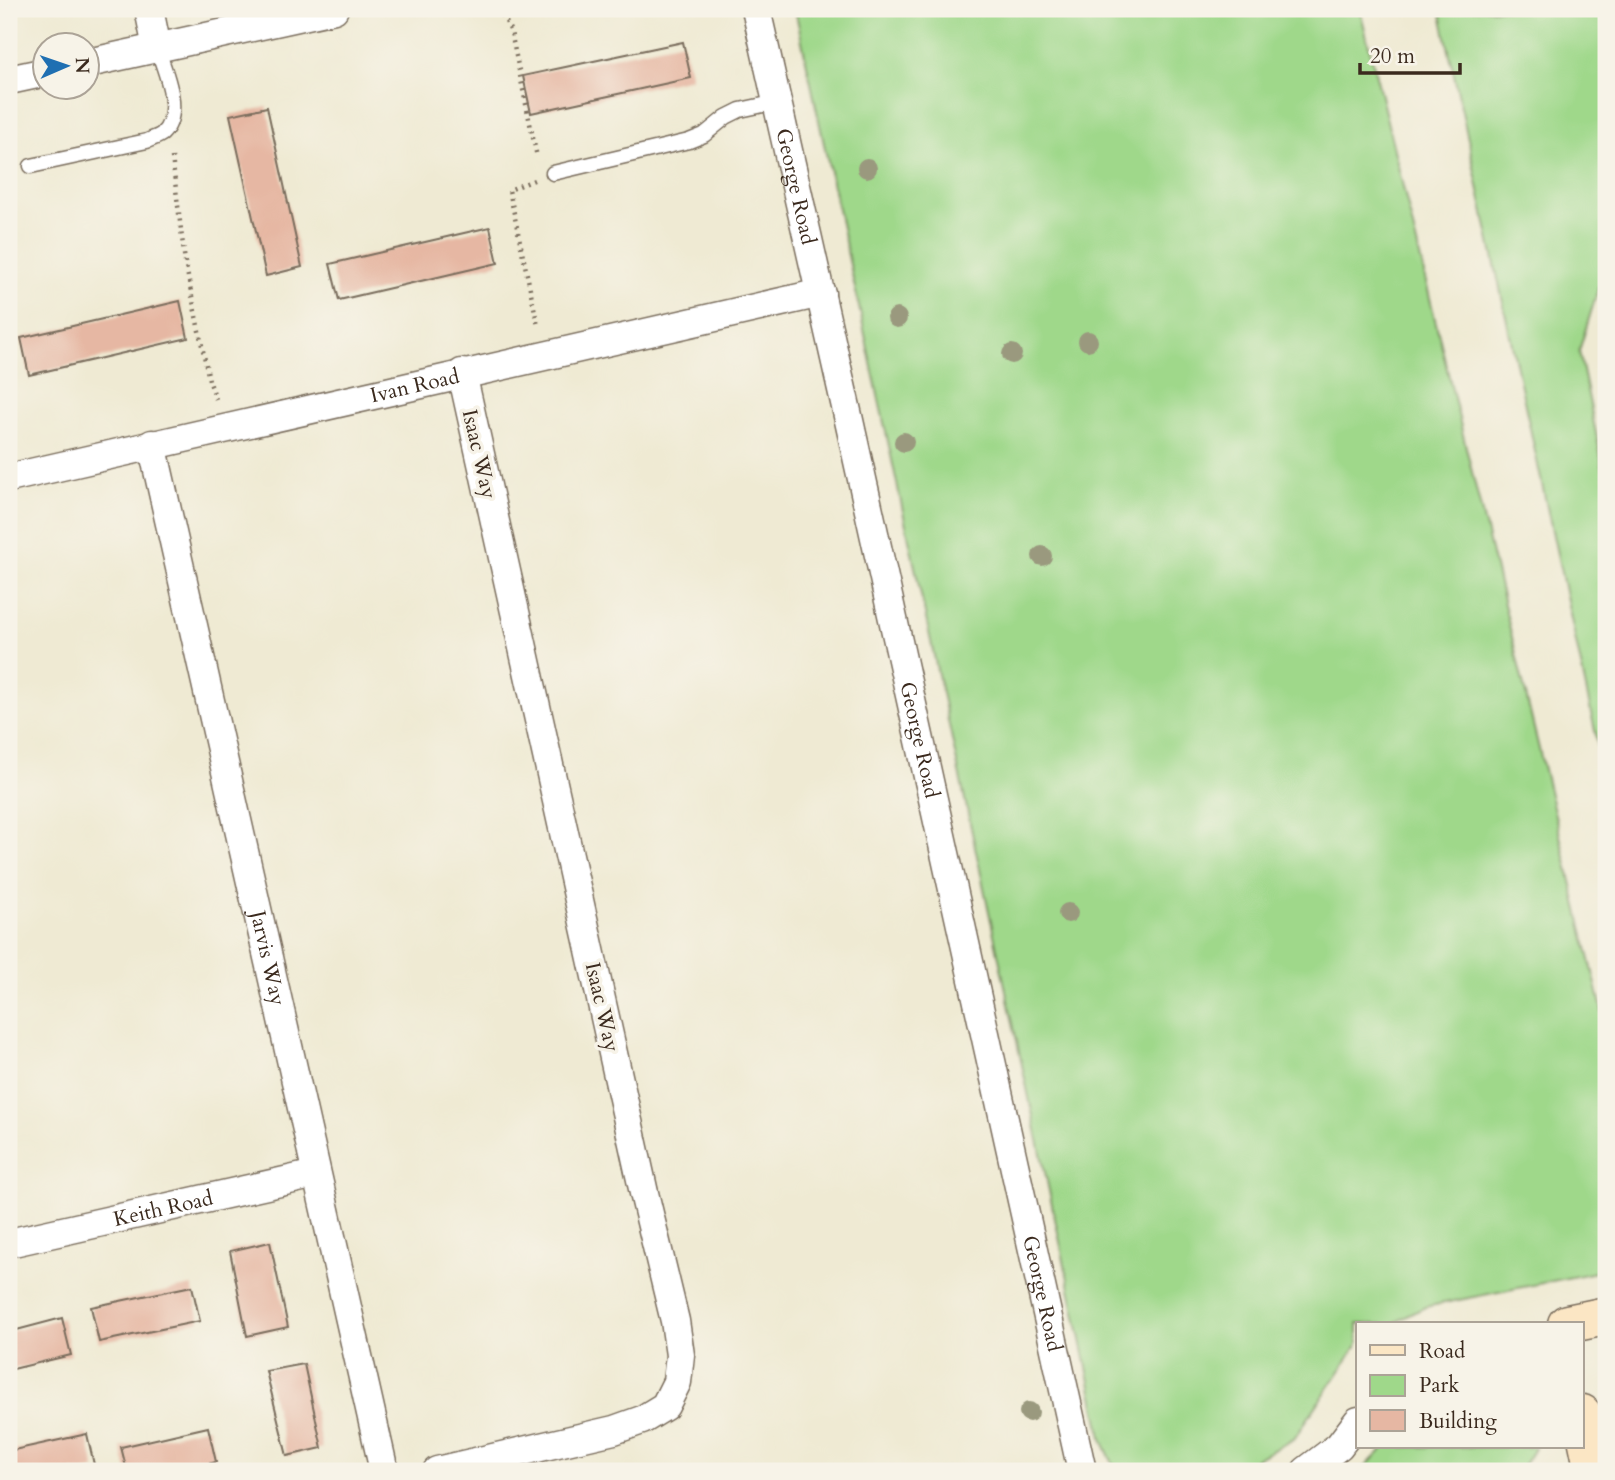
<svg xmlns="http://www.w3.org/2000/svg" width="1615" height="1480" viewBox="0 0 1615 1480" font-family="Cardo,serif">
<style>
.green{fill:#9fd88a;stroke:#6d8154;stroke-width:2}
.building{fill:#e6b7a3}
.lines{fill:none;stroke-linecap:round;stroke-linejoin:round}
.lane-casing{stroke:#7a6d5d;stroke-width:17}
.street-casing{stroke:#7a6d5d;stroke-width:31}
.secondary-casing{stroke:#7a6d5d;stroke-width:41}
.path{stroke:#7a6d5d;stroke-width:4.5;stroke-dasharray:2 5;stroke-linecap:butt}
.lane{stroke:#fff;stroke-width:14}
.street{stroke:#fff;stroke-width:28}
.secondary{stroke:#fbe6c4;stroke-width:38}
.tree{fill:#9a997e}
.labels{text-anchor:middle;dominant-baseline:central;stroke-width:7;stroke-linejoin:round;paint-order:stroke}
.street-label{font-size:21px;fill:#3b2a1e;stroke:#f7f3e8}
</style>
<rect width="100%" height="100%" fill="#f7f3e8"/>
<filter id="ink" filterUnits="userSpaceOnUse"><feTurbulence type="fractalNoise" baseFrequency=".0143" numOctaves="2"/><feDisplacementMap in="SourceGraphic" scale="14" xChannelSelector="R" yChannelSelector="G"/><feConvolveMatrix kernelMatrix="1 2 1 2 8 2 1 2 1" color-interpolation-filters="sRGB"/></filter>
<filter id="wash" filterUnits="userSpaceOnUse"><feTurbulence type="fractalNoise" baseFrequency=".00686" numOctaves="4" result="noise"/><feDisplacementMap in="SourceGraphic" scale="28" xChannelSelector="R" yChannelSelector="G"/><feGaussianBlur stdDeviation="1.57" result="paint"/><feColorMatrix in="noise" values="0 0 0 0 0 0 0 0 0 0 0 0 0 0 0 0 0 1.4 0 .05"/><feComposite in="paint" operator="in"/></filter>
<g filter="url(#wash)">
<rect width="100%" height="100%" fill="#efead3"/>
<!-- green -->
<path class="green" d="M795,9H1360L1606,1026V1270L1425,1307L1392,1324H1358V1344L1294,1439L1233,1471H1121L1114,1466L1103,1442Z
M1440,9H1606V284L1599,286L1579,351L1606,482V782Z
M1385,1447H1535L1520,1471H1361Z"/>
<g id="blocks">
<!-- building -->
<path class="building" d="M683,42L691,78L531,113L523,76Z
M267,107L302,267L266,276L230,115Z
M490,227L498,263L339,300L330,264Z
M180,301L188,338L29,375L21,338Z
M270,1242L288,1327L247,1336L230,1251Z
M192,1286L200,1321L99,1342L91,1307Z
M62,1318L71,1355L9,1370V1332Z
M304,1364L322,1448L287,1456L266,1371Z
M208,1427L216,1462L179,1471H127L121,1447Z
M87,1434L95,1469L84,1471H9V1451Z"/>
</g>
</g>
<g filter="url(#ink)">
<use href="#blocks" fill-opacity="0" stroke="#7a6d5d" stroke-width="2"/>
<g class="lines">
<!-- lane casing -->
<g class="lane-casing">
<path id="lane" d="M31,166L147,141C151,139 158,137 162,134C184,113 165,71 157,48
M553,173L689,141L704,135L726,117L740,110L777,102"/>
</g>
<!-- street casing -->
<g class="street-casing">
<g id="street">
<path d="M149,9L157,48"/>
<path id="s1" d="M756,9L848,416L1082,1471"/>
<path d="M88,63L334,9"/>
<path d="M9,80L46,72"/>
<path id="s2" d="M152,444L384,1471"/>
<path id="s3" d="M9,478L821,293"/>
<path id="s4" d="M9,1243L316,1174"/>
<path d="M437,1471L614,1430L642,1420L665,1406L677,1382L680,1355L675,1321L644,1193L462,373"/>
<path d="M1306,1471L1339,1446L1358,1421"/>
</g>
</g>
<!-- secondary casing -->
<g class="secondary-casing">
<path id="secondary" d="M1567,1324L1606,1316
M1582,1414L1594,1471"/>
</g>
<!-- path -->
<path class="path" d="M500,9L511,32L537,157
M172,157L185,262L209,380L216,399
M534,180L509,190L538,326"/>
<!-- lane -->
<use href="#lane" class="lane"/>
<!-- street -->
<use href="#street" class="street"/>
<!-- secondary -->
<use href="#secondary" class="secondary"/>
</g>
<!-- trees -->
<g class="tree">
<circle cx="867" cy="168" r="10"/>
<circle cx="897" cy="318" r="10"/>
<circle cx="1088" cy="341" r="10"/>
<circle cx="1012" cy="354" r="10"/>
<circle cx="904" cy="442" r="10"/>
<circle cx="1042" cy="556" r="10"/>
<circle cx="1068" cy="913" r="10"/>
<circle cx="1029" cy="1412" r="10"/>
</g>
</g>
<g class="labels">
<!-- street labels -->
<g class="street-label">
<text stroke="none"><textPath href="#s1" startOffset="182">George Road</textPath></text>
<text stroke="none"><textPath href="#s3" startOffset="416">Ivan Road</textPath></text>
<text transform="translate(479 454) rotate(77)">Isaac Way</text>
<text stroke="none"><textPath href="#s1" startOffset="749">George Road</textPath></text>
<text stroke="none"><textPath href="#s2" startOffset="527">Jarvis Way</textPath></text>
<text transform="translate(602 1007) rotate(77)">Isaac Way</text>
<text stroke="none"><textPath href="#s4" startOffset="158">Keith Road</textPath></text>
<text stroke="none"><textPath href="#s1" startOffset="1316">George Road</textPath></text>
</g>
</g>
<!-- margin -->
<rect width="1615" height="1480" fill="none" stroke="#f7f3e8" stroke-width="35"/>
<!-- legend -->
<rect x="1356" y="1322" width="228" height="126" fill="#f7f3e8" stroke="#aca397" stroke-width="2"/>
<rect x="1370" y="1345" width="35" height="10" fill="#fbe6c4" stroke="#aca397" stroke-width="2"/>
<text x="1419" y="1358" font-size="21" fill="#3b2a1e">Road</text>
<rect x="1370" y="1375" width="35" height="21" fill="#9fd88a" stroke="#aca397" stroke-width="2"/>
<text x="1419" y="1392" font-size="21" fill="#3b2a1e">Park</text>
<rect x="1370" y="1410" width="35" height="21" fill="#e6b7a3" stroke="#aca397" stroke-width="2"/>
<text x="1419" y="1428" font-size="21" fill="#3b2a1e">Building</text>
<!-- north arrow -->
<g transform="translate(66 66) rotate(88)"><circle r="33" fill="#f7f3e8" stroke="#aca397" stroke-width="2"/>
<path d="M0-5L12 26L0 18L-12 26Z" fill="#1f6fb2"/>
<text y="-10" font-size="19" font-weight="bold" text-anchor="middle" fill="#3b2a1e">N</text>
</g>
<!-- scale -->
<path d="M1360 63v10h100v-10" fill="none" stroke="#3b2a1e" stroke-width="3.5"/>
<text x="1370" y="63" font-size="21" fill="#3b2a1e" stroke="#f7f3e8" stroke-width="5" paint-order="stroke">20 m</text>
</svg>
